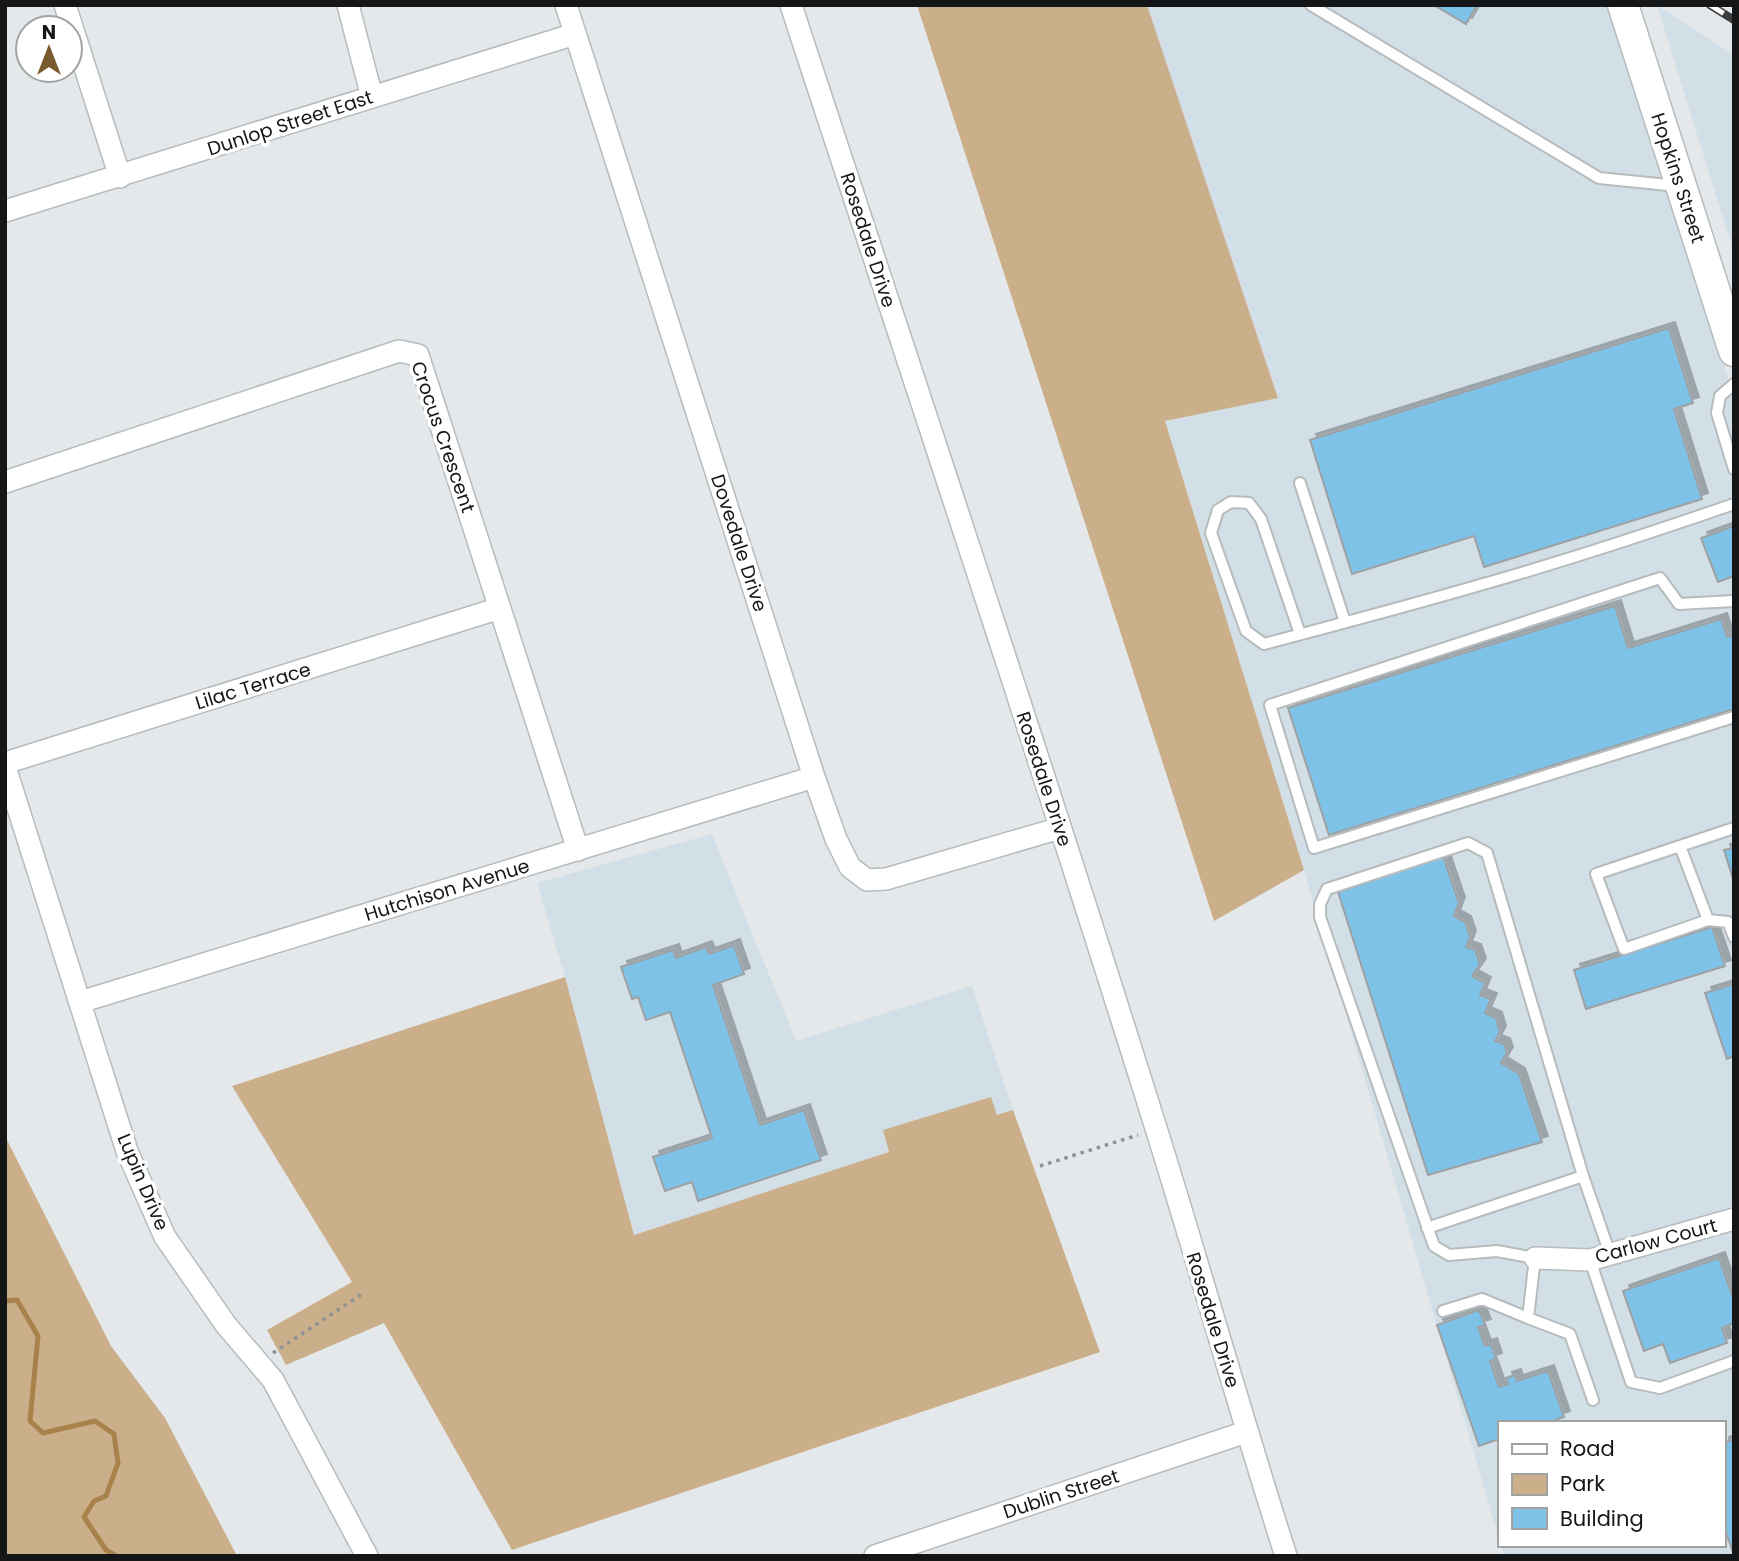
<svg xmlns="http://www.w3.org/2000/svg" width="1739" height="1561" viewBox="0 0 1739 1561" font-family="Poppins,sans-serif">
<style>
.built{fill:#d3dfe6}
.green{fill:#cbaf8a}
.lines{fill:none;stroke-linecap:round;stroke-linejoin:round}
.stream{stroke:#a8824a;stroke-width:5}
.building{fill:#7fc2e8;stroke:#9da1a4;stroke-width:2;filter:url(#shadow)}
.service-casing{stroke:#b6bbbd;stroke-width:14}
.minor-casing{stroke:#b6bbbd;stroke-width:24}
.secondary-casing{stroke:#b6bbbd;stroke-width:33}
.path{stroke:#8f9194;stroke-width:3.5;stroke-dasharray:3.5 5;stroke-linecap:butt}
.service{stroke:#fff;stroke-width:10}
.minor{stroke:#fff;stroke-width:21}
.secondary{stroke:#fff;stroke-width:30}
.rail-casing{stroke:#3d3e40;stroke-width:8}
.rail{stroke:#fff;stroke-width:5;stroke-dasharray:16;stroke-linecap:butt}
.labels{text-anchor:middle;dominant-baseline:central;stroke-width:7;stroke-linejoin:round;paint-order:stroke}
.street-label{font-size:19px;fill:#151617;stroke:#fff}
</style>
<defs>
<filter id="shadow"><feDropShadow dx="6" dy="-6" stdDeviation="0" flood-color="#0004"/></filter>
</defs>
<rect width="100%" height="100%" fill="#e4e8eb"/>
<!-- built -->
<path class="built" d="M1147,5H1612L1734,397V1556H1504L1501,1545H1723V1423H1499V1539L1304,870L1165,421L1278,397Z
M1657,5L1734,55V254Z
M712,834L796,1041L972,986L1013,1110L840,1169L634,1235L565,977L537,883Z"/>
<!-- green -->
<path class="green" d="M917,5H1147L1278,398L1165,421L1304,870L1214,921Z
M565,977L634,1235L889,1152L883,1130L991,1097L997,1115L1013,1110L1100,1352L512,1550L384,1323L286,1365L267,1330L352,1282L232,1086Z
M5,1136L111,1346L165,1418L237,1556H5Z"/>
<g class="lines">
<!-- stream -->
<path class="stream" d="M5,1301L17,1300L38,1336L30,1421L43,1433L95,1421L114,1434L118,1463L106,1496L94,1501L84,1517L106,1550L116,1556"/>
</g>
<!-- building -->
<path class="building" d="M1434,5H1477L1466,24Z
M1669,328L1693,403L1674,409L1702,499L1484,567L1474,536L1352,574L1310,440Z
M1734,526V576L1718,582L1701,538Z
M1615,606L1628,648L1721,619L1727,637L1734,635V709L1329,835L1288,708Z
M1734,848V882L1724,850Z
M1443,856L1459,903L1454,916L1465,922L1470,937L1466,947L1475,950L1480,964L1472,976L1485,983L1480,995L1491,999L1485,1013L1496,1018L1500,1032L1495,1041L1504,1044L1507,1053L1501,1063L1519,1074L1542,1142L1428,1175L1338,892Z
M1712,927L1725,966L1586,1009L1574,970Z
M734,945L744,974L713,985L760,1125L804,1110L821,1160L698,1201L692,1182L665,1191L653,1157L712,1138L670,1012L646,1020L638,997L632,999L621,967L673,950L676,958L706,947L709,954Z
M1734,984V1056L1727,1059L1705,993Z
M1719,1258L1734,1301V1323L1722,1328L1727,1343L1670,1363L1663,1344L1644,1351L1623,1291Z
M1479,1310L1485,1325L1478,1327L1485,1346L1491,1344L1496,1359L1490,1361L1499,1387L1508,1384L1506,1378L1515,1375L1517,1381L1548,1371L1564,1417L1547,1423H1499V1439L1479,1446L1437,1325Z
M1734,1439V1555L1723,1524V1443Z"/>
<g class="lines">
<!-- service casing -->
<g class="service-casing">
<path id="service" d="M1311,5L1599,178L1678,186
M1734,384L1720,396L1717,413L1734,469
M1300,483L1345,622
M1734,601L1679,604L1660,578L1270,705L1314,848L1734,717
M1300,634L1261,519L1249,503L1231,502L1218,510L1211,533L1246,631L1264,644C1336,625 1408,606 1480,585C1565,561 1650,533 1734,504
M1680,846L1708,920L1624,949L1596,874L1734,828
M1708,920L1728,922L1734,937
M1427,1228L1583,1176L1610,1254
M1590,1260L1631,1382L1660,1388L1734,1361
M1443,1311L1482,1299L1528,1318L1535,1258L1497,1251L1449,1255L1434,1246L1320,917V904L1327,889L1468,843L1487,853L1583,1176
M1528,1318L1570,1334L1593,1400"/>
</g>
<!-- minor casing -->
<g class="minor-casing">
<path id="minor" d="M65,5L120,177
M348,5L372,97
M566,5L814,777L836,839L850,867L867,880L886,879L1060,828
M791,5C913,378 1038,751 1155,1125C1200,1268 1240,1413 1286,1556
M5,211L575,34
M5,482L399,351L418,355L578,850
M5,763L500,608
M5,767L127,1151L165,1237L226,1325L273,1380L367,1556
M80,1002L814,777
M1535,1258L1590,1260L1734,1219
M875,1556L1246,1432"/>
</g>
<!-- secondary casing -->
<g class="secondary-casing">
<path id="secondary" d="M1623,5L1734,351"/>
</g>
<!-- path -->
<path class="path" d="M1040,1166L1138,1135
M273,1353L365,1292"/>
<!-- service -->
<use href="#service" class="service"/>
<!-- minor -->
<use href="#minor" class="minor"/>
<!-- secondary -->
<use href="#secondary" class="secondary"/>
<!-- rail casing -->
<g class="rail-casing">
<path id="rail" d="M1710,5L1734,20"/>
</g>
<!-- rail -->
<use href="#rail" class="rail"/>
</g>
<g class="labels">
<!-- street labels -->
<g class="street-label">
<text transform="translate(290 123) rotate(-18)">Dunlop Street East</text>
<text transform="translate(1678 178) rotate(72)">Hopkins Street</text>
<text transform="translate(868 240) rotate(72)">Rosedale Drive</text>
<text transform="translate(443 437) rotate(71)">Crocus Crescent</text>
<text transform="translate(739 543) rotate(72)">Dovedale Drive</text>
<text transform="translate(253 686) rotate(-17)">Lilac Terrace</text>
<text transform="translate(1044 779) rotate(72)">Rosedale Drive</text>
<text transform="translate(447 890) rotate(-17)">Hutchison Avenue</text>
<text transform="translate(143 1182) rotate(67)">Lupin Drive</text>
<text transform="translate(1656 1241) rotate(-15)">Carlow Court</text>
<text transform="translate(1213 1320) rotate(73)">Rosedale Drive</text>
<text transform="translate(1061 1494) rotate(-18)">Dublin Street</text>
</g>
</g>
<!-- border -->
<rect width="1739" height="1561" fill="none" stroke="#151617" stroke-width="14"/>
<!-- legend -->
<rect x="1498" y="1421" width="228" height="126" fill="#ffffff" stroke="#a1a2a2" stroke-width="2"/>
<rect x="1512" y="1444" width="35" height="10" fill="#ffffff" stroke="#a1a2a2" stroke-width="2"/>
<text x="1560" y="1456" font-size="21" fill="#151617">Road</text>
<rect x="1512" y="1474" width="35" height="21" fill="#cbaf8a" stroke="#a1a2a2" stroke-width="2"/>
<text x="1560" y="1491" font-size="21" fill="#151617">Park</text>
<rect x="1512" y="1508" width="35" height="21" fill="#7fc2e8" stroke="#a1a2a2" stroke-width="2"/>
<text x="1560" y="1526" font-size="21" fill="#151617">Building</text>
<!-- north arrow -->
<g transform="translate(49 49)"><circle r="33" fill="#ffffff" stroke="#a1a2a2" stroke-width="2"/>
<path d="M0-5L12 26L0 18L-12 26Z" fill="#785a2e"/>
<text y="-10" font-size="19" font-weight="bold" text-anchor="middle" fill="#151617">N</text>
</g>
</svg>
